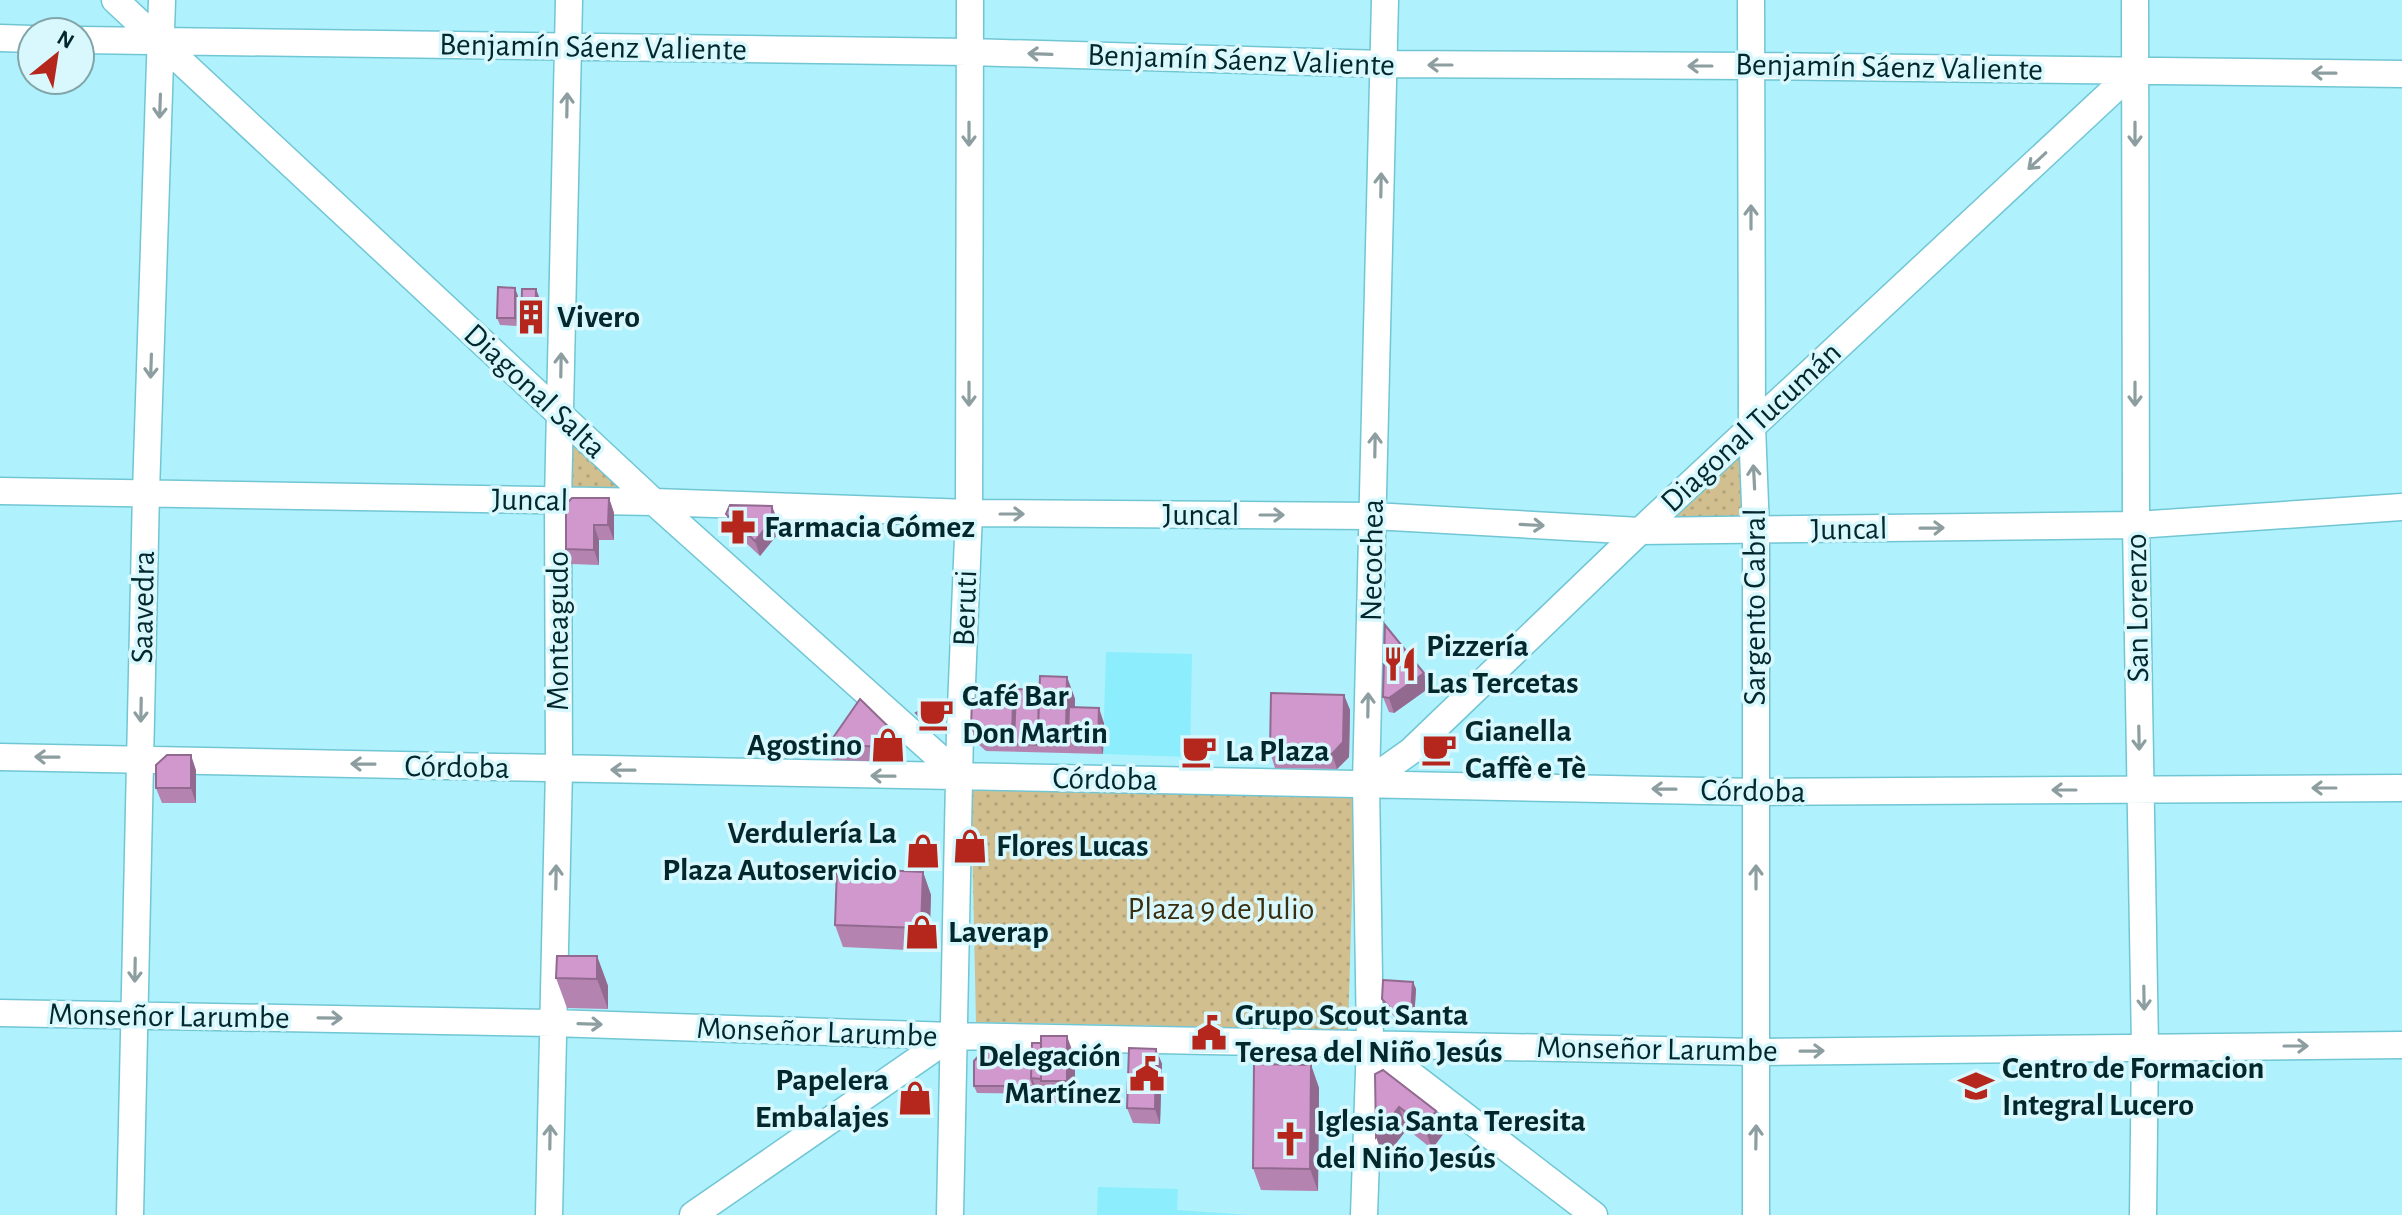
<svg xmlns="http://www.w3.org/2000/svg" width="2402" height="1215" viewBox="0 0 2402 1215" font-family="'Alegreya Sans',sans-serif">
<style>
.built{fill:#8cedfd}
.green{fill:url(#green-dots)}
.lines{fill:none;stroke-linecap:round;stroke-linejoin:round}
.street-casing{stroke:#71c6d4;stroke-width:29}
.street{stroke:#fff;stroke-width:26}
.wall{fill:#b483b0}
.shaded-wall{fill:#926a90}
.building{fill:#d198cd;stroke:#926a90;stroke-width:2}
.oneway{stroke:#8d9ea0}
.labels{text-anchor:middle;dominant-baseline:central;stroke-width:7;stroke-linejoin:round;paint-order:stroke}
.street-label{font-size:32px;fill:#02282d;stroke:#d8f8fe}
.poi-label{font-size:32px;font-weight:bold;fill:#02282d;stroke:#d8f8fe;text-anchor:start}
.park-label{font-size:32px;fill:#3a2e0e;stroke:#d8f8fe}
</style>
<defs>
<pattern id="green-dots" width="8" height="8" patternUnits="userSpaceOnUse" patternTransform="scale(2)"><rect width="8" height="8" fill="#d1bf8f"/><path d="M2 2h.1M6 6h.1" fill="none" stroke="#b2a47c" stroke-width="1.8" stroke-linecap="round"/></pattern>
</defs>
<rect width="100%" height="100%" fill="#aff1fc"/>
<!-- built -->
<path class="built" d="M1106,652L1192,654L1190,757L1103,754Z
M1098,1187L1178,1189L1177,1210L1249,1215H1097Z"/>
<!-- green -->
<path class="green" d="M560,415L654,502L558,501Z
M1752,426L1756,530L1640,531Z
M971,785L1355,794L1348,1030L976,1022Z"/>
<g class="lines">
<!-- street casing -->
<g class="street-casing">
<path id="street" d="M115,0L654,502L961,777
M1751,0L1752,426L1756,530V1215
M2135,0L2136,525L2145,1047L2143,1215
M0,38L32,39
M80,40L969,52L1384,64L1751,66L2402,74
M0,491L654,502L969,513L1373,516L1640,531L2136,525L2402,507
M0,757L1756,792L2402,788
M1366,783L1411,751L1640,531L2135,70
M0,1013L552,1023L952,1036L1757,1052L2402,1045
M1370,1043L1594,1215
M130,1215L146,492L162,0
M549,1215L559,769L558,501L569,0
M693,1215L952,1036
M950,1215L960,732L969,513L970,0
M1364,1215L1370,1043L1366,783L1385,0"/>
</g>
<!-- street -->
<use href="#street" class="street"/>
</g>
<!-- wall -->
<path class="wall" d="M536,289L539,297L538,337H523L521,329Z
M518,296L517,326L500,325L497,318Z
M609,498L614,513V540H599V565L571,564L566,549Z
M726,514L778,521L777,535L760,556L731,529Z
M1424,673L1429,688L1394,713L1389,712L1383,697Z
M1067,677L1075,699V707L1104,723L1103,754L986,751L977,743L971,728L1016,708L1039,690Z
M1344,695L1350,710L1349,757L1337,769L1275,768L1270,752Z
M860,699L905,753L901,762L833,760L828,745Z
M941,708L942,729L932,733L919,720L916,713Z
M196,770V803H162L156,788Z
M923,872L931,895L929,951L843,947L835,925Z
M597,956L608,986V1009L567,1008L556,978Z
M1413,982L1416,989L1414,1020L1397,1019L1384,1007L1382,999Z
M1156,1049L1162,1064L1160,1124L1133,1123L1127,1108Z
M1075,1058V1103H1049L1045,1094L977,1093L974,1086Z
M1311,1065L1319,1088L1318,1191L1261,1190L1253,1168Z
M1375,1074L1436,1111L1444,1133L1432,1149L1407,1129L1384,1159Z"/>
<!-- shaded-wall -->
<path class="shaded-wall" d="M515,288L518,296L517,326L515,318Z
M536,289L539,297L538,337L535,330Z
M609,498L614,513V540L608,525Z
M772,506L778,521L777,535L760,556L755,541Z
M594,525L599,540V565L594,550Z
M1424,673L1429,688L1394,713L1389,698Z
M1067,677L1075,699L1074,739L1068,738L1066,731Z
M1344,695L1350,710L1349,757L1337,769L1332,754Z
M939,700L941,708L942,729L939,722Z
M1013,701L1018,716L1014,744L1012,737Z
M1099,708L1104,723L1103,754L1098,739Z
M900,738L905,753L901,762L896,747Z
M191,755L196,770V803L191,788Z
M923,872L931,895L929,951L921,928Z
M597,956L608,986V1009L597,979Z
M1413,982L1416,989L1414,1020L1411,1013Z
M1067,1036L1075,1058V1103L1067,1081Z
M1156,1049L1162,1064L1160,1124L1155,1109Z
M1311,1065L1319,1088L1318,1191L1310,1169Z
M1399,1107L1407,1129L1384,1159L1376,1137Z
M1436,1111L1444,1133L1432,1149L1424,1126Z"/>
<!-- building -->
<path class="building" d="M498,287L515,288V318H497Z
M522,289H536L535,330L521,329Z
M572,498H609L608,525H594V550L566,549V504Z
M730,505L772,506V520L755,541L726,514Z
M1385,625L1424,673L1389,698L1383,697Z
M1040,676L1067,677L1066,731H1038Z
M1016,689L1039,690L1038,731L1043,745L1014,744Z
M1271,693L1344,695L1343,742L1332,754L1270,752Z
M860,699L900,738L896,747L828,745Z
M972,699L1013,701L1012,737L980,736L971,728Z
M939,700V722L929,725L916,713Z
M1069,707L1099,708L1098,739L1068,738Z
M167,755H191V788H156V765Z
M837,868L923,872L921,928L835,925Z
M557,956H597V979L556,978Z
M1383,980L1413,982L1411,1013L1394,1012L1382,999Z
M1041,1036H1067V1081H1041Z
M1032,1043H1041V1079L1031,1078Z
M1129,1048L1156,1049L1155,1109L1127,1108Z
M984,1050L1032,1051L1031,1078L1034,1086H974V1061Z
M1254,1064L1311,1065L1310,1169L1253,1168Z
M1383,1070L1436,1111L1424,1126L1399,1107L1376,1137L1375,1074Z"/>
<!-- one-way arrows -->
<defs><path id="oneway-shaft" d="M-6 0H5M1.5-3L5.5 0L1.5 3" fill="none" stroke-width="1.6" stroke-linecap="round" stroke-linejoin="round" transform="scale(2)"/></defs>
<g class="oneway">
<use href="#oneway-shaft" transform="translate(1040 54) rotate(-178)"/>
<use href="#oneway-shaft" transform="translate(1440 65) rotate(-180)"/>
<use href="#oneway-shaft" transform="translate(1700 66) rotate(-180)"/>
<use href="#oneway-shaft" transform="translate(2324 73) rotate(-179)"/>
<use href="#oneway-shaft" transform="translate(567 105) rotate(-89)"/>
<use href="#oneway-shaft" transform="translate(160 106) rotate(92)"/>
<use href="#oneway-shaft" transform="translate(969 134) rotate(90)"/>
<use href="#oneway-shaft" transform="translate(2135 134) rotate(90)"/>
<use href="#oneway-shaft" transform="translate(2037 161) rotate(137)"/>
<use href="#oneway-shaft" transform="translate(1381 185) rotate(-89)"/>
<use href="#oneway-shaft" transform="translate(1751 217) rotate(-90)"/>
<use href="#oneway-shaft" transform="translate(561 365) rotate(-89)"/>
<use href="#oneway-shaft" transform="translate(151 366) rotate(92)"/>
<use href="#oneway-shaft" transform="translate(969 394) rotate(90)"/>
<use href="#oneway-shaft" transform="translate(2135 394) rotate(90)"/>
<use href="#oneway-shaft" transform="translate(1375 445) rotate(-89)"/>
<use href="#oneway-shaft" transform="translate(1754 477) rotate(-93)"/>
<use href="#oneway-shaft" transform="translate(1012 514)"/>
<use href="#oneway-shaft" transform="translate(1272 515)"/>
<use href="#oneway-shaft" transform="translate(1532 525) rotate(3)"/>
<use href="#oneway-shaft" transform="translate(1932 528) rotate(-1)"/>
<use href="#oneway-shaft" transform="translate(1368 705) rotate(-89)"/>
<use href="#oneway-shaft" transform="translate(141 710) rotate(91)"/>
<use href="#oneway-shaft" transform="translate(2139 738) rotate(89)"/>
<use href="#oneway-shaft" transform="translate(47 757) rotate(-179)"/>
<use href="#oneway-shaft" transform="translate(363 764) rotate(-179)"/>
<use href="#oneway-shaft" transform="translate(623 770) rotate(-179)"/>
<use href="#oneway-shaft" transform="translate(883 776) rotate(-179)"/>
<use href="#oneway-shaft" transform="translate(2324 788) rotate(180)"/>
<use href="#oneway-shaft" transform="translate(1664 789) rotate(-179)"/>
<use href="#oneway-shaft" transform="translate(2064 790) rotate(180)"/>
<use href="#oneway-shaft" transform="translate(556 877) rotate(-89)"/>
<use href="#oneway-shaft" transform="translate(1756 877) rotate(-90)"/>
<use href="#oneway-shaft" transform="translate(135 970) rotate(91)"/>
<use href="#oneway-shaft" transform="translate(2144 998) rotate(89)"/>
<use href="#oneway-shaft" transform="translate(330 1018) rotate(1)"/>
<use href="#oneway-shaft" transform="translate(590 1024) rotate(2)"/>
<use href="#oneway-shaft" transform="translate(2296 1046)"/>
<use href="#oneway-shaft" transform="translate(1812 1051) rotate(-1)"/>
<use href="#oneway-shaft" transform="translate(550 1137) rotate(-89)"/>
<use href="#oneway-shaft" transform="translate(1756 1137) rotate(-89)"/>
</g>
<!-- icons -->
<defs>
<g id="building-bare" transform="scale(2.76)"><path d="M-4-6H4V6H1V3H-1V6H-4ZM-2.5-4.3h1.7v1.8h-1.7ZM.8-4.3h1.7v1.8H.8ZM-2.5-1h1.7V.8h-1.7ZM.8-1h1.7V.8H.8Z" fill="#b5271c" stroke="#d8f8fe" stroke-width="2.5" paint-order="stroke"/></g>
<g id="pharmacy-bare" transform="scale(2.76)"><path d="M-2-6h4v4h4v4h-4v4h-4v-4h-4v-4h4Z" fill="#b5271c" stroke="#d8f8fe" stroke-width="2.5" paint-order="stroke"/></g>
<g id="restaurant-bare" transform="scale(2.76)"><path d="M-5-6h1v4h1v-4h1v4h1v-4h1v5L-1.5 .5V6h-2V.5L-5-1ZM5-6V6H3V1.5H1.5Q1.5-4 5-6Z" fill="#b5271c" stroke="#d8f8fe" stroke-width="2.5" paint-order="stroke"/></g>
<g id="cafe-bare" transform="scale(2.76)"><path d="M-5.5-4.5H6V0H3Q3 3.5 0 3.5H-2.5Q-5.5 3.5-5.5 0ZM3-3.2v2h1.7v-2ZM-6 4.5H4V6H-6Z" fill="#b5271c" stroke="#d8f8fe" stroke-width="2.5" paint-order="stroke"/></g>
<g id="shop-bare" transform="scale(2.76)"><path d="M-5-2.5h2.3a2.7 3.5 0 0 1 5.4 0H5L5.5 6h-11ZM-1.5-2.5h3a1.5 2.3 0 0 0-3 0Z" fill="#b5271c" stroke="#d8f8fe" stroke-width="2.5" paint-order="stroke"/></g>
<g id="civic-bare" transform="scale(2.76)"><path d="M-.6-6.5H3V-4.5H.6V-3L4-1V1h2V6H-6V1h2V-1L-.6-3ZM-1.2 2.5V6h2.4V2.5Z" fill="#b5271c" stroke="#d8f8fe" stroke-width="2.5" paint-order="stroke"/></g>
<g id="school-bare" transform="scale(2.76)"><path d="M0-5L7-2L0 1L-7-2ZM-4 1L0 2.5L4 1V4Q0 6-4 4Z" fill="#b5271c" stroke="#d8f8fe" stroke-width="2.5" paint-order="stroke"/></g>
<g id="church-bare" transform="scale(2.76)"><path d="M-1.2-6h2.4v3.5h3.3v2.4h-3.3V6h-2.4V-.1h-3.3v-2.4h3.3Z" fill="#b5271c" stroke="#d8f8fe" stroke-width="2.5" paint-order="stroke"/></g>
</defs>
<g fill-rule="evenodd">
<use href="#building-bare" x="531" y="317"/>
<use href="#pharmacy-bare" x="738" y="527"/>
<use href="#restaurant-bare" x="1400" y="664"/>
<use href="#cafe-bare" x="936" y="714"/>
<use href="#shop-bare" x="888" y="745"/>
<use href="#cafe-bare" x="1439" y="749"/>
<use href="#cafe-bare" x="1199" y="751"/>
<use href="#shop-bare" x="970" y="846"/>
<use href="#shop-bare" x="923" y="851"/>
<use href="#shop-bare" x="922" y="932"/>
<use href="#civic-bare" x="1209" y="1033"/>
<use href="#civic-bare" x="1147" y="1074"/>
<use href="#school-bare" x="1976" y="1086"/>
<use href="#shop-bare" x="915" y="1098"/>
<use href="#church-bare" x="1290" y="1139"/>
</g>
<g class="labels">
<!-- street labels -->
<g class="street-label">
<text transform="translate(593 47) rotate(1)">Benjamín Sáenz Valiente</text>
<text transform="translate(1241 60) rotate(2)">Benjamín Sáenz Valiente</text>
<text transform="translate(1889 67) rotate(1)">Benjamín Sáenz Valiente</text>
<text transform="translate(535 391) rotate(43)">Diagonal Salta</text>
<text transform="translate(1751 427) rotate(-43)">Diagonal Tucumán</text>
<text transform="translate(530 500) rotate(1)">Juncal</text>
<text x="1201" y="515">Juncal</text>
<text transform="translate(1849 529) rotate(-1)">Juncal</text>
<text transform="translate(1372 560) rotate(-89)">Necochea</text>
<text transform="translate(143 607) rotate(-89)">Saavedra</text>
<text transform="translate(1755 607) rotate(-90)">Sargento Cabral</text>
<text transform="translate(965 608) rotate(-88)">Beruti</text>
<text transform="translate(2137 608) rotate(-91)">San Lorenzo</text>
<text transform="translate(558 631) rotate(-90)">Monteagudo</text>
<text transform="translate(457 767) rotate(1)">Córdoba</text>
<text transform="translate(1105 779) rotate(1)">Córdoba</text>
<text transform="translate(1753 791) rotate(1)">Córdoba</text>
<text transform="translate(169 1016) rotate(1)">Monseñor Larumbe</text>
<text transform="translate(817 1032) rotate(2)">Monseñor Larumbe</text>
<text transform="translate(1657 1049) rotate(1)">Monseñor Larumbe</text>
</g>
<!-- poi labels -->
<g class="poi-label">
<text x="557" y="317">Vivero</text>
<text x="764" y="527">Farmacia Gómez</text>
<text x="1426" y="646">Pizzería<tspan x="1426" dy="37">Las Tercetas</tspan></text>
<text x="962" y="696">Café Bar<tspan x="962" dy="37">Don Martin</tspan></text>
<text x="1465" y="731">Gianella<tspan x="1465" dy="37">Caffè e Tè</tspan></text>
<text x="862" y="745" text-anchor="end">Agostino</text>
<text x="1225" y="751">La Plaza</text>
<text x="897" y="833" text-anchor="end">Verdulería La<tspan x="897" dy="37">Plaza Autoservicio</tspan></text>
<text x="996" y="846">Flores Lucas</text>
<text x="948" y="932">Laverap</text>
<text x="1235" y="1015">Grupo Scout Santa<tspan x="1235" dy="37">Teresa del Niño Jesús</tspan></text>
<text x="1121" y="1056" text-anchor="end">Delegación<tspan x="1121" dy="37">Martínez</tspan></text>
<text x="2002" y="1068">Centro de Formacion<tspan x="2002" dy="37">Integral Lucero</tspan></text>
<text x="889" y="1080" text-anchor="end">Papelera<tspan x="889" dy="37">Embalajes</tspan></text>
<text x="1316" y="1121">Iglesia Santa Teresita<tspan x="1316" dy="37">del Niño Jesús</tspan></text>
</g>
<!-- park labels -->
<g class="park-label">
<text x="1221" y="909">Plaza 9 de Julio</text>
</g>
</g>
<!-- north arrow -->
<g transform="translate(56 56) rotate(30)"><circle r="38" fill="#d8f8fe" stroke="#82a5aa" stroke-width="2"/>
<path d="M0-6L14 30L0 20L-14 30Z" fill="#b5271c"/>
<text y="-12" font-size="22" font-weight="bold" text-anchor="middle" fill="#02282d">N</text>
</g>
</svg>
